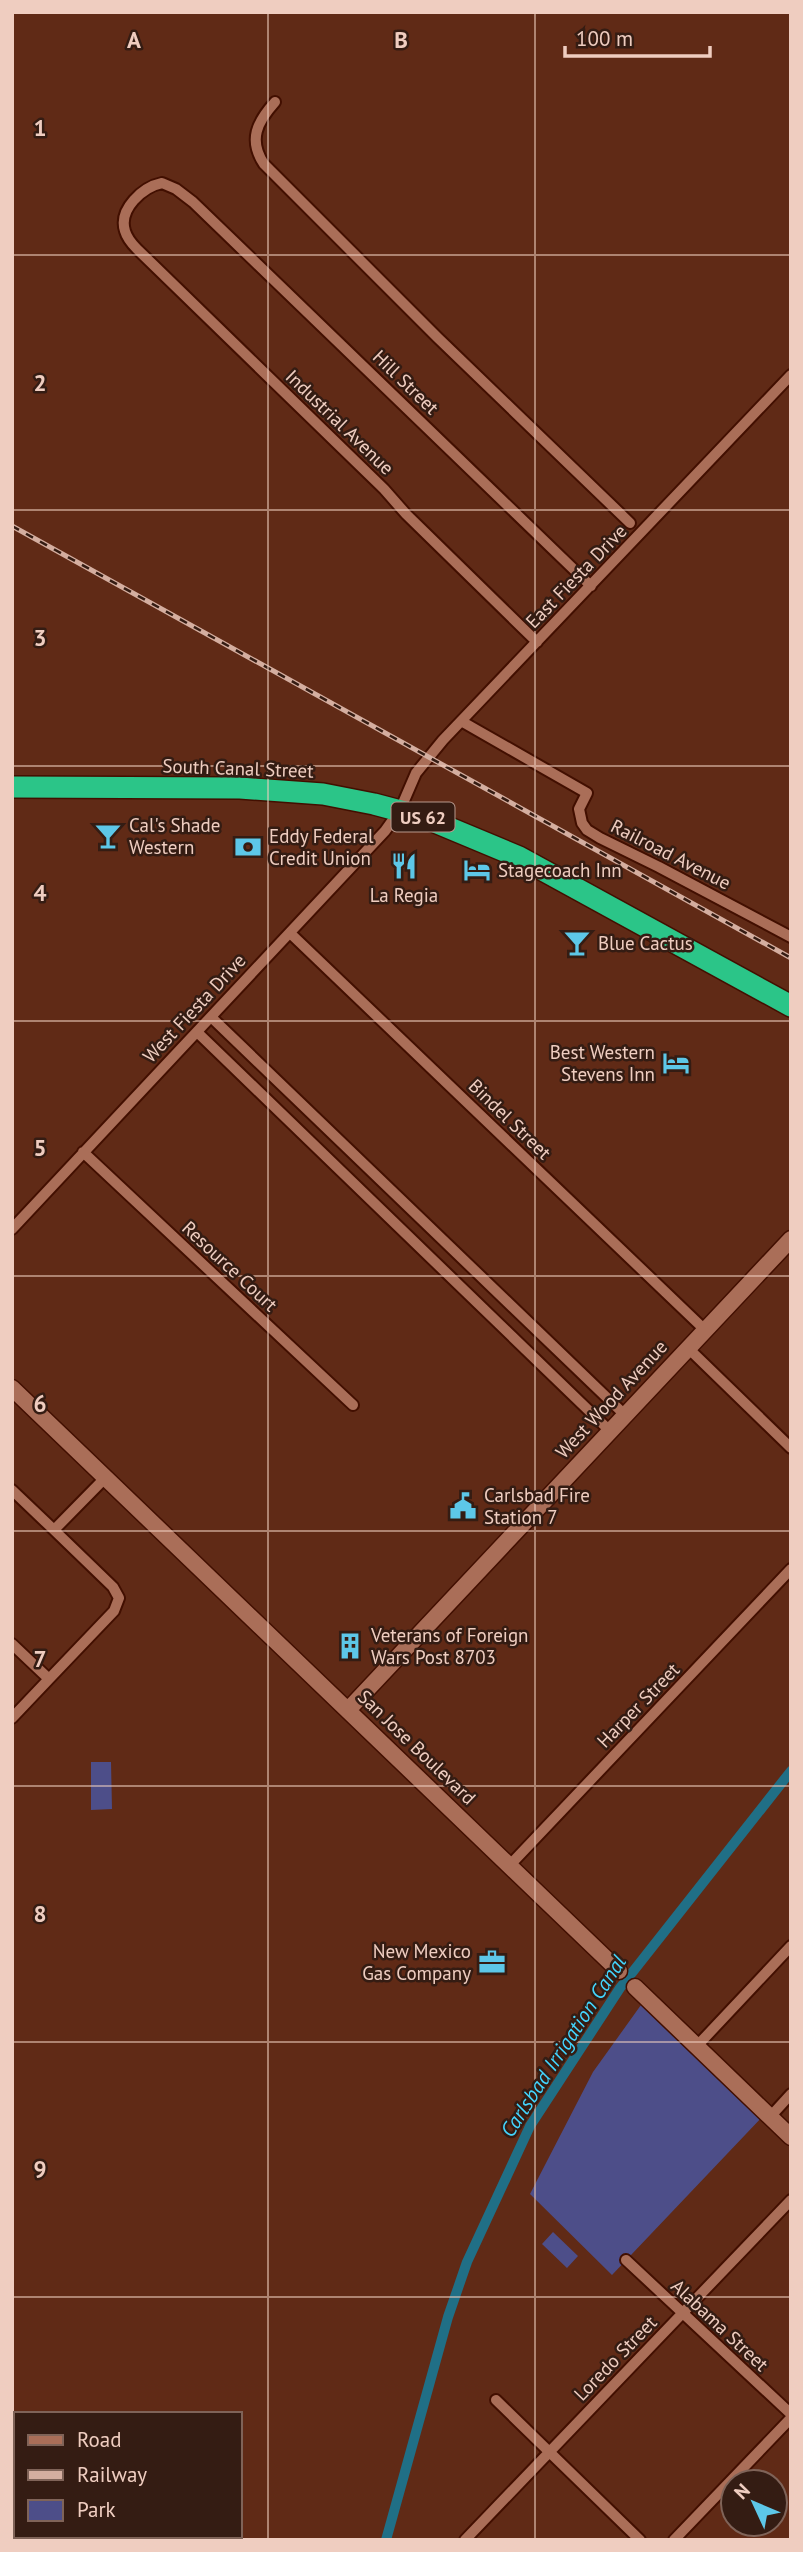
<svg xmlns="http://www.w3.org/2000/svg" width="803" height="2552" viewBox="0 0 803 2552" font-family="'PT Sans',sans-serif">
<style>
.green{fill:#4d4e89}
.lines{fill:none;stroke-linecap:round;stroke-linejoin:round}
.canal{stroke:#206f86;stroke-width:10}
.street-casing{stroke:#420f00;stroke-width:14}
.secondary-casing{stroke:#420f00;stroke-width:19}
.highway-casing{stroke:#420f00;stroke-width:24}
.street{stroke:#aa6e58;stroke-width:10}
.secondary{stroke:#aa6e58;stroke-width:16}
.highway{stroke:#2bc588;stroke-width:21}
.rail-casing{stroke:#d4aea0;stroke-width:5}
.rail{stroke:#341c13;stroke-width:2.5;stroke-dasharray:8;stroke-linecap:butt}
.grid{fill:none;stroke:#efcdc0;stroke-width:2;stroke-opacity:0.55}
.labels{text-anchor:middle;dominant-baseline:central;stroke-width:5;stroke-linejoin:round;paint-order:stroke}
.shield{fill:#341c13;stroke:#b7988c;stroke-width:2}
.shield-label{font-size:18px;font-weight:bold;fill:#efcdc0}
.street-label{font-size:19px;fill:#efcdc0;stroke:#341c13}
.poi-label{font-size:19px;fill:#efcdc0;stroke:#341c13;text-anchor:start}
.water-label{font-size:21px;font-style:italic;fill:#43d5fe;stroke:#341c13}
.grid-label{font-size:23px;text-anchor:middle;font-weight:bold;fill:#efcdc0;stroke:#341c13;stroke-width:5;stroke-linejoin:round;paint-order:stroke}
</style>
<rect width="100%" height="100%" fill="#602a16"/>
<!-- green -->
<path class="green" d="M91,1762H111L112,1809L91,1810Z
M646,1998L766,2113L612,2275L530,2194L593,2072Z
M553,2232L578,2256L567,2268L542,2244Z"/>
<g class="lines">
<!-- canal -->
<path class="canal" d="M386,2540L448,2317L467,2262L530,2126L620,1988L791,1771"/>
<!-- street casing -->
<g class="street-casing">
<path id="street" d="M275,102C257,122 248,140 264,164L438,338L630,523
M537,642L406,514L384,489L137,249C132,244 127,238 125,231C118,209 143,187 162,183L176,189L193,202L591,586
M461,721L587,793L579,809L582,823L587,830L600,838L659,867L791,937
M290,933L705,1330
M211,1017L625,1415
M197,1032L610,1431
M83,1152L353,1405
M12,1229L385,831L400,810L416,773L443,740L791,375
M688,1348L791,1448
M12,1490L54,1530L106,1477
M12,1644L49,1679L114,1611L119,1598L113,1587L54,1530
M12,1718L49,1679
M510,1865L791,1569
M697,2046L791,1946
M770,2117L791,2094
M626,2260L791,2414
M496,2400L640,2540
M465,2540L791,2200
M674,2540L791,2418"/>
</g>
<!-- secondary casing -->
<g class="secondary-casing">
<path id="secondary" d="M12,1388L619,1971
M348,1710L791,1239
M635,1987L791,2137"/>
</g>
<!-- highway casing -->
<g class="highway-casing">
<path id="highway" d="M12,787L240,788L323,794L374,804L423,817L519,857L791,1006"/>
</g>
<!-- street -->
<use href="#street" class="street"/>
<!-- secondary -->
<use href="#secondary" class="secondary"/>
<!-- highway -->
<use href="#highway" class="highway"/>
<!-- rail casing -->
<g class="rail-casing">
<path id="rail" d="M12,526L791,958"/>
</g>
<!-- rail -->
<use href="#rail" class="rail"/>
</g>
<!-- grid -->
<path class="grid" d="M268,12V2540M535,12V2540M12,255H791M12,510H791M12,766H791M12,1021H791M12,1276H791M12,1531H791M12,1786H791M12,2042H791M12,2297H791"/>
<!-- icons -->
<defs>
<g id="bar-bare" transform="scale(2.1)"><path d="M-6-5H6L.8 .8V4.5H3.5V6h-7V4.5H-.8V.8Z" fill="#5dc7e8" stroke="#341c13" stroke-width="2.5" paint-order="stroke"/></g>
<g id="bank-bare" transform="scale(2.1)"><path d="M-6-4H6V4H-6ZM0-2.3a2.3 2.3 0 1 0 0 4.6a2.3 2.3 0 1 0 0-4.6Z" fill="#5dc7e8" stroke="#341c13" stroke-width="2.5" paint-order="stroke"/></g>
<g id="restaurant-bare" transform="scale(2.1)"><path d="M-5-6h1v4h1v-4h1v4h1v-4h1v5L-1.5 .5V6h-2V.5L-5-1ZM5-6V6H3V1.5H1.5Q1.5-4 5-6Z" fill="#5dc7e8" stroke="#341c13" stroke-width="2.5" paint-order="stroke"/></g>
<g id="hotel-bare" transform="scale(2.1)"><path d="M-6-4.5h1.5V1H6V5H4.5V3h-9V5H-6ZM-4 0a1.8 1.8 0 1 1 3.6 0ZM.5 0V-2.5h3Q6-2.5 6 0Z" fill="#5dc7e8" stroke="#341c13" stroke-width="2.5" paint-order="stroke"/></g>
<g id="civic-bare" transform="scale(2.1)"><path d="M-.6-6.5H3V-4.5H.6V-3L4-1V1h2V6H-6V1h2V-1L-.6-3ZM-1.2 2.5V6h2.4V2.5Z" fill="#5dc7e8" stroke="#341c13" stroke-width="2.5" paint-order="stroke"/></g>
<g id="building-bare" transform="scale(2.1)"><path d="M-4-6H4V6H1V3H-1V6H-4ZM-2.5-4.3h1.7v1.8h-1.7ZM.8-4.3h1.7v1.8H.8ZM-2.5-1h1.7V.8h-1.7ZM.8-1h1.7V.8H.8Z" fill="#5dc7e8" stroke="#341c13" stroke-width="2.5" paint-order="stroke"/></g>
<g id="office-bare" transform="scale(2.1)"><path d="M-6-3h4V-5.5h4V-3h4V5H-6ZM-1-4.5V-3h2v-1.5ZM-6 0V1H6V0Z" fill="#5dc7e8" stroke="#341c13" stroke-width="2.5" paint-order="stroke"/></g>
</defs>
<g fill-rule="evenodd">
<use href="#bar-bare" x="108" y="836"/>
<use href="#bank-bare" x="248" y="847"/>
<use href="#restaurant-bare" x="404" y="866"/>
<use href="#hotel-bare" x="477" y="870"/>
<use href="#bar-bare" x="577" y="943"/>
<use href="#hotel-bare" x="676" y="1063"/>
<use href="#civic-bare" x="463" y="1506"/>
<use href="#building-bare" x="350" y="1646"/>
<use href="#office-bare" x="492" y="1962"/>
</g>
<g class="labels">
<!-- shield labels -->
<rect class="shield" x="391.5" y="802.5" width="63" height="29" rx="5"/>
<g class="shield-label">
<text x="423" y="817">US 62</text>
</g>
<!-- street labels -->
<g class="street-label">
<text transform="translate(406 382) rotate(44)">Hill Street</text>
<text transform="translate(340 422) rotate(44)">Industrial Avenue</text>
<text transform="translate(576 576) rotate(-46)">East Fiesta Drive</text>
<text transform="translate(238 768) rotate(2)">South Canal Street</text>
<text transform="translate(671 854) rotate(27)">Railroad Avenue</text>
<text transform="translate(194 1008) rotate(-47)">West Fiesta Drive</text>
<text transform="translate(510 1119) rotate(44)">Bindel Street</text>
<text transform="translate(230 1266) rotate(43)">Resource Court</text>
<text transform="translate(611 1399) rotate(-47)">West Wood Avenue</text>
<text transform="translate(638 1705) rotate(-46)">Harper Street</text>
<text transform="translate(417 1747) rotate(44)">San Jose Boulevard</text>
<text transform="translate(720 2325) rotate(43)">Alabama Street</text>
<text transform="translate(615 2358) rotate(-46)">Loredo Street</text>
</g>
<!-- poi labels -->
<g class="poi-label">
<text x="129" y="825">Cal's Shade<tspan x="129" dy="22">Western</tspan></text>
<text x="269" y="836">Eddy Federal<tspan x="269" dy="22">Credit Union</tspan></text>
<text x="498" y="870">Stagecoach Inn</text>
<text x="404" y="895" text-anchor="middle">La Regia</text>
<text x="598" y="943">Blue Cactus</text>
<text x="655" y="1052" text-anchor="end">Best Western<tspan x="655" dy="22">Stevens Inn</tspan></text>
<text x="484" y="1495">Carlsbad Fire<tspan x="484" dy="22">Station 7</tspan></text>
<text x="371" y="1635">Veterans of Foreign<tspan x="371" dy="22">Wars Post 8703</tspan></text>
<text x="471" y="1951" text-anchor="end">New Mexico<tspan x="471" dy="22">Gas Company</tspan></text>
</g>
<!-- water labels -->
<g class="water-label">
<text transform="translate(563 2046) rotate(-57)">Carlsbad Irrigation Canal</text>
</g>
</g>
<g class="grid-label">
<text x="134" y="48">A</text>
<text x="401" y="48">B</text>
<text x="40" y="136">1</text>
<text x="40" y="391">2</text>
<text x="40" y="646">3</text>
<text x="40" y="901">4</text>
<text x="40" y="1156">5</text>
<text x="40" y="1412">6</text>
<text x="40" y="1667">7</text>
<text x="40" y="1922">8</text>
<text x="40" y="2177">9</text>
</g>
<!-- border -->
<rect width="803" height="2552" fill="none" stroke="#efcdc0" stroke-width="28"/>
<!-- legend -->
<rect x="14" y="2412" width="228" height="126" fill="#341c13" stroke="#7f6358" stroke-width="2"/>
<rect x="28" y="2435" width="35" height="10" fill="#aa6e58" stroke="#7f6358" stroke-width="2"/>
<text x="77" y="2447" font-size="21" fill="#efcdc0">Road</text>
<rect x="28" y="2470" width="35" height="10" fill="#d4aea0" stroke="#7f6358" stroke-width="2"/>
<text x="77" y="2482" font-size="21" fill="#efcdc0">Railway</text>
<rect x="28" y="2500" width="35" height="21" fill="#4d4e89" stroke="#7f6358" stroke-width="2"/>
<text x="77" y="2517" font-size="21" fill="#efcdc0">Park</text>
<!-- north arrow -->
<g transform="translate(754 2503) rotate(314)"><circle r="33" fill="#341c13" stroke="#7f6358" stroke-width="2"/>
<path d="M0-5L12 26L0 18L-12 26Z" fill="#5dc7e8"/>
<text y="-10" font-size="19" font-weight="bold" text-anchor="middle" fill="#efcdc0">N</text>
</g>
<!-- scale -->
<path d="M565 46v10h145v-10" fill="none" stroke="#efcdc0" stroke-width="3.5"/>
<text x="576" y="46" font-size="21" fill="#efcdc0" stroke="#341c13" stroke-width="5" paint-order="stroke">100 m</text>
</svg>
